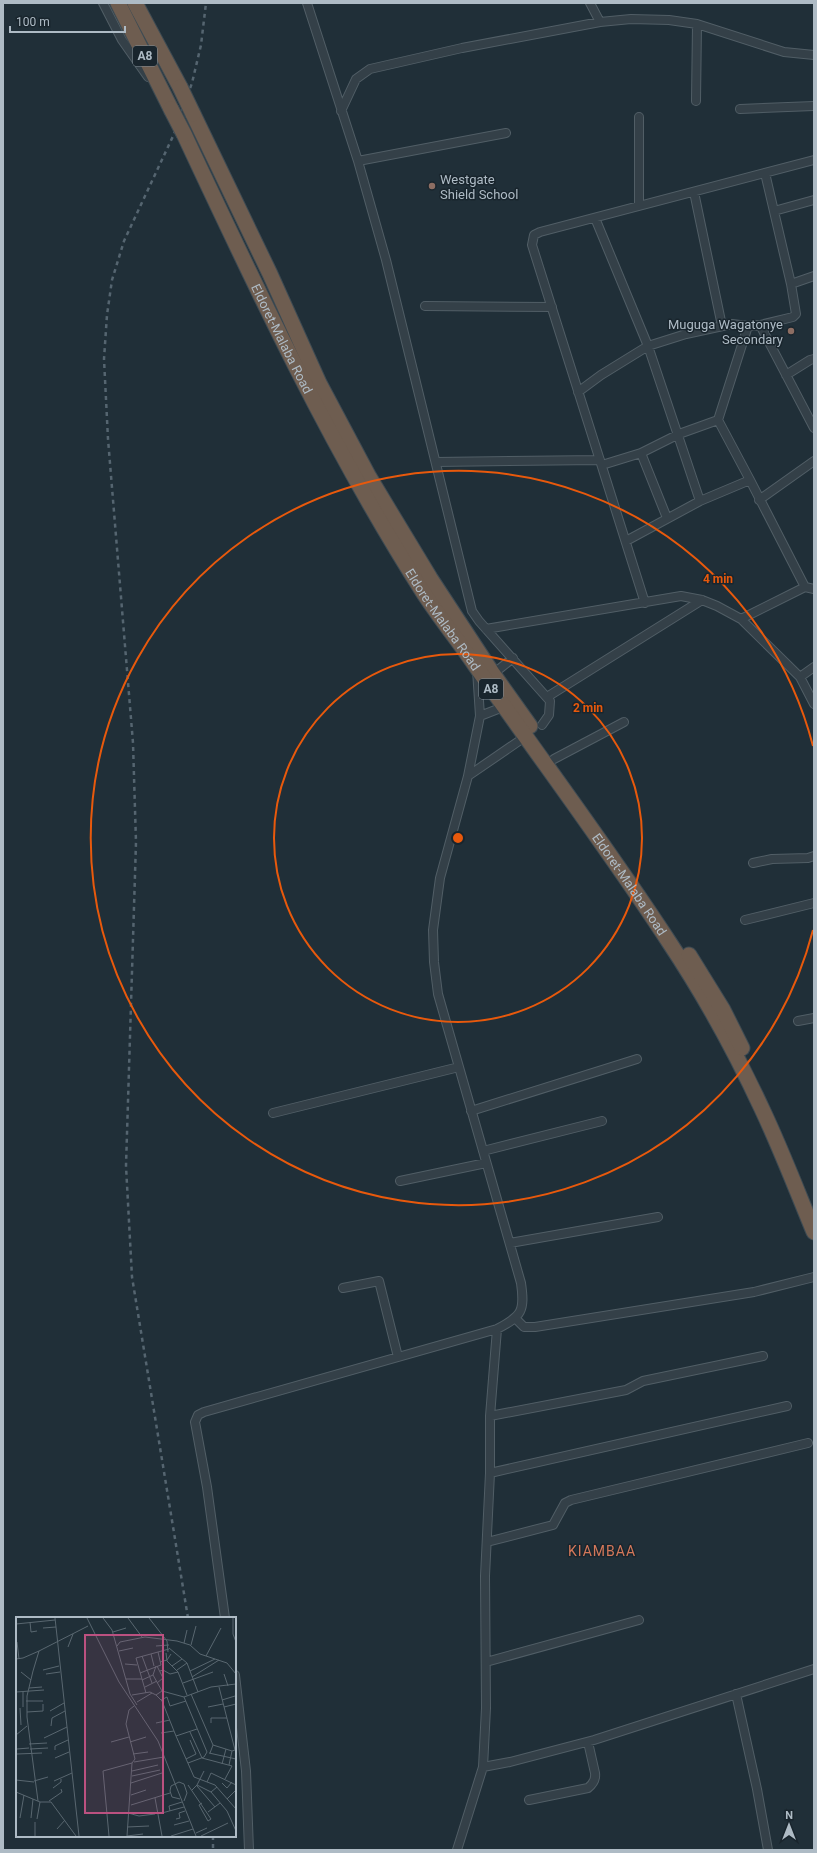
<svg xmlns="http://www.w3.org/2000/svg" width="817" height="1853" viewBox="0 0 817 1853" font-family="Roboto,sans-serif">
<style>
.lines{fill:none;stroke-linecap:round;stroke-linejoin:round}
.street-casing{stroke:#515e66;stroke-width:10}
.highway-casing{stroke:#3e4b53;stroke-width:17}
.street{stroke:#344048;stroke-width:8}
.highway{stroke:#6e5d50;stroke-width:15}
.rail{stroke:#556570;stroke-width:2.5;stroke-dasharray:4 4;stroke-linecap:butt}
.highway-bridge-casing{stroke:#3e4b53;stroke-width:17;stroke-linecap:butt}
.highway-bridge{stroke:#6e5d50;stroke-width:15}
.ring{fill:none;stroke:#e8590c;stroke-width:2}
.education-dot{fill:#8d6e63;stroke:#19252d;stroke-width:1.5}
.labels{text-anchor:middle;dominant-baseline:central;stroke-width:3;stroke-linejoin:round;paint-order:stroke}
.shield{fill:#19252d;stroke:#818e97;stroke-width:1}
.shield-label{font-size:12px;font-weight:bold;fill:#aebbc5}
.poi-label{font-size:13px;fill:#aebbc5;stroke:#19252d;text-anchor:start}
.street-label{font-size:13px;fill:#aebbc5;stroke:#19252d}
.neighbourhood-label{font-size:14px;letter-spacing:1px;fill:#d4785a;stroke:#19252d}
.inset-road{fill:none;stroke:#596770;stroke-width:1}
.view{fill:#bb5180;fill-opacity:0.15;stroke:#bb5180;stroke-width:2}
.inset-edge{fill:none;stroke:#aebbc5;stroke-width:2}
.centre{fill:#e8590c;stroke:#19252d;stroke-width:2}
.ring-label{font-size:12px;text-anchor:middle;font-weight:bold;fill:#e8590c;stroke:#19252d;stroke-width:3;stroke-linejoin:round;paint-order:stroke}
</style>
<rect width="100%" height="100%" fill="#202f38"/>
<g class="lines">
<!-- street casing -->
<g class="street-casing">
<path id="street" d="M103,3L122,40L148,77
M307,3L358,161L386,260L472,611L479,621L550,701L549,715L542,725
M590,3L600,22
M696,101L697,24
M740,109L814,106
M341,111L356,79L370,69L462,48L600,22L631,19L669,20L697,24L784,52L814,55
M358,161L506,133
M694,192L722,326
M639,206V117
M774,211L814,200
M595,218L648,346L700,501
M791,284L814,276
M425,306L552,307
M760,325L814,428
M748,326L718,420L750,480L805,587
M786,375L810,360L814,359
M578,392L601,375L648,346L686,334L732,324L748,326L760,325L793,317L796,314L791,284L765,173
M641,453L667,518
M436,462L600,460
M602,465L641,453L679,434L718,420
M759,500L814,461
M626,541L700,501L750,480
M645,603L532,245L534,235L540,232L814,160
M741,619L805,587L814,589
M486,629L681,596L702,600L717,606L741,619L800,677L814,704
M493,674L513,658
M800,677L814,667
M547,697L702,600
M480,716L503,707
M554,759L624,722
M468,776L480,716L477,670
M753,863L772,859L808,858L814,856
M745,920L814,903
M798,1021L814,1018
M471,1111L637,1059
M273,1113L459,1067
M483,1151L602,1121
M400,1181L486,1163
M510,1243L658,1217
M343,1288L379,1281L398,1357
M516,1319L524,1327H535L754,1292L814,1277
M490,1416L626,1390L643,1381L763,1356
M490,1473L787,1406
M487,1542L553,1525L565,1503L571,1500L808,1443
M225,1618L207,1487L195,1422L198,1415L204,1412L497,1329C522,1316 525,1311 521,1283L438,994L434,962L433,930L440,878L468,776L519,741
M486,1662L639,1620
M235,1675L246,1771L249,1850
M736,1694L757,1789L768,1850
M483,1767L510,1762L594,1740L814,1669
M529,1800L588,1788C593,1784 596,1780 595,1773L588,1742
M457,1850L483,1767L486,1708L485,1576L490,1473V1416L497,1329"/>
</g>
<!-- highway casing -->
<g class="highway-casing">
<g id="highway">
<path d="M118,3L171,109"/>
<path d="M135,3L180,87"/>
<path d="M193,114L270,274L319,383L369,477L430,578L493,674L530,726"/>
<path id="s1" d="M184,134C257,290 330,446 423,592C439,617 458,640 475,665C539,757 607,847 669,942C703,993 736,1053 762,1109C781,1149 797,1191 814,1232"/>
<path d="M689,955L723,1010L742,1048"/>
</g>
</g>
<!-- street -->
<use href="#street" class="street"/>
<!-- highway -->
<use href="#highway" class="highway"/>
<!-- rail -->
<path class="rail" d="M188,1618L132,1277L126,1166L136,842L133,743L108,439L104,359L107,315L112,280L124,241L174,134L192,83L201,45L206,3
M213,1836V1850"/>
<!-- highway-bridge casing -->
<g class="highway-bridge-casing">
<path id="highway-bridge" d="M180,87L193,114
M171,109L184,134"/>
</g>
<!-- highway-bridge -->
<use href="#highway-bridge" class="highway-bridge"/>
</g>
<!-- distance rings -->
<g class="ring">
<circle cx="458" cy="838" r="184"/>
<path d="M813 930A367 367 0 1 1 813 746"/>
</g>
<!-- markers -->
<g class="education-dot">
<circle cx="432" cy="186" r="4"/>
<circle cx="791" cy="331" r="4"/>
</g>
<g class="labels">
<!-- shield labels -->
<g class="shield">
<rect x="133" y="46" width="24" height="20" rx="3"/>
<rect x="479" y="679" width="24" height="20" rx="3"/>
</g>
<g class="shield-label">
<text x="145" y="56">A8</text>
<text x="491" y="689">A8</text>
</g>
<!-- poi labels -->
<g class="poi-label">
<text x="440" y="179">Westgate<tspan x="440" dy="15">Shield School</tspan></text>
<text x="783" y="324" text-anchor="end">Muguga Wagatonye<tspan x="783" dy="15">Secondary</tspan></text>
</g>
<!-- street labels -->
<g class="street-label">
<text stroke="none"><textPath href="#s1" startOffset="227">Eldoret-Malaba Road</textPath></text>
<text stroke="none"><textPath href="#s1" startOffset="551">Eldoret-Malaba Road</textPath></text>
<text stroke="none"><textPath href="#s1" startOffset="875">Eldoret-Malaba Road</textPath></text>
</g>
<!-- neighbourhood labels -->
<g class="neighbourhood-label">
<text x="602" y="1551">KIAMBAA</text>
</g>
</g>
<!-- overview -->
<g transform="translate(16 1617)">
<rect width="220" height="220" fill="#202f38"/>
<path class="inset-road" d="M39,1L63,219M71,1L103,65L142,124L180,219M87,1L96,13L114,77L121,88M112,1L126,20M133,1L151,24L152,35M217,1V17L220,25M14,5L15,15L21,14M0,7L39,3M27,11L40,10M97,15L110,11M1,25L3,42M168,26L171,13M175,28L180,9M101,29L104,25L129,20L161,24L174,28L184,37L211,46L220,57M140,29L153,28M52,30L57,17M153,31L171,46L182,75M103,34L117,31M150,36L151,44L162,55L171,78M135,37L138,49M126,39L136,66M190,39L205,11M0,42L7,41L23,34M144,45L151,43L155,37M109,47L121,48M140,49L137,58L146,74M156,49L166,42M27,53L43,49M161,53L171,46M144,54L147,53L154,57L162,55M174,54L199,42M5,55L15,63M124,56L145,48L142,35M30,57L44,55M208,57L212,69M176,60L203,43M110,62H126M126,63L137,58M141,66L147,61L141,49M167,66L197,55M129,70L141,64M203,70L219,133L216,134L213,148M13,71L26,70M0,75L28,73M7,75V90M130,76L120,41L153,32M175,77L197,128L194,136M116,78L134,75L140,78L146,84L160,119M140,78L146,74L168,80L195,70L220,67M168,80L191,135M145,83L151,80L154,89L170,84M206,83L219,79M10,84H27M121,85L136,76M192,90L207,87M208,90L220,87M4,91L5,108M34,94L48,86M11,95L27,94V87M140,106L154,103M195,106V101H211M35,109L36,101L49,94M174,115L186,141L216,149L209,162M145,116L158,114M0,118L11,109M28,121L51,110M95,125L113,120M114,125L130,120M13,127L31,126M197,128L216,134M1,132L13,131M14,132L32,131M39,133V129L52,123M193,136L220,142M1,137L26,136M117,137L132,135M39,141L53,135M170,142L180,137L174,123M118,145L148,140M172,146L188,140L191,135M206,147L210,132M116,154L142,148M116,159L144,153M178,160L160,119L181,112M178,160L199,168L220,192M0,163L18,165M18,164L32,160M38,164L56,156M191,165L195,156L220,168M115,166L146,156M206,166L211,171L216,165M172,168L195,202M181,168L195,175M181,169L199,190M201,170L195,175L211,194L220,214M37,171L45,165V162M176,173L181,168L188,154M0,175L24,185H35L60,219M115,178L130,173M139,181L146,219M164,182L156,180L154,174L155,169L163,165L168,167L171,176L168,184M211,182L220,173M22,184L11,100V79L17,54L23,34L72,9M33,184L46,175L45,172M186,186L183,188L192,204L195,202M115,188L154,176M154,194L153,189L166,185M192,195L204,186M112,196L123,199L139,197M146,196L168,190M4,201L8,178M15,201L17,182M21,202L24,185M160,202L164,201L163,196L169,194M158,208L173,204M111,210L133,209M41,212L49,203M180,216L191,211M19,219V205M93,219L87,154L116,146M111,219L116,146L119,142L110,107L113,93L118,89M111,219L127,217M155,219L177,212M185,219L212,206"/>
<path class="view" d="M69,18H147V196H69Z"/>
<rect width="220" height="220" class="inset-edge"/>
</g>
<circle cx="458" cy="838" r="6" class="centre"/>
<g class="ring-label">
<text x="718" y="583">4 min</text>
<text x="588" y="712">2 min</text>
</g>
<!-- border -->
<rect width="817" height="1853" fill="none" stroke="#aebbc5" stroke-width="8"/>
<!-- north arrow -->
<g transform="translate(789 1825)" stroke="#19252d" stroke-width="3" paint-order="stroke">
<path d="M0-3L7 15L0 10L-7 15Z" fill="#aebbc5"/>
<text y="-6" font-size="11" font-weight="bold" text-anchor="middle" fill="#aebbc5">N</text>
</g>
<!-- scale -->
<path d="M10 26v6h115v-6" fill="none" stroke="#aebbc5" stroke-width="2"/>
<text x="16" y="26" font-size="12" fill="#aebbc5" stroke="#19252d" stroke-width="3" paint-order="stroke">100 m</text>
</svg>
